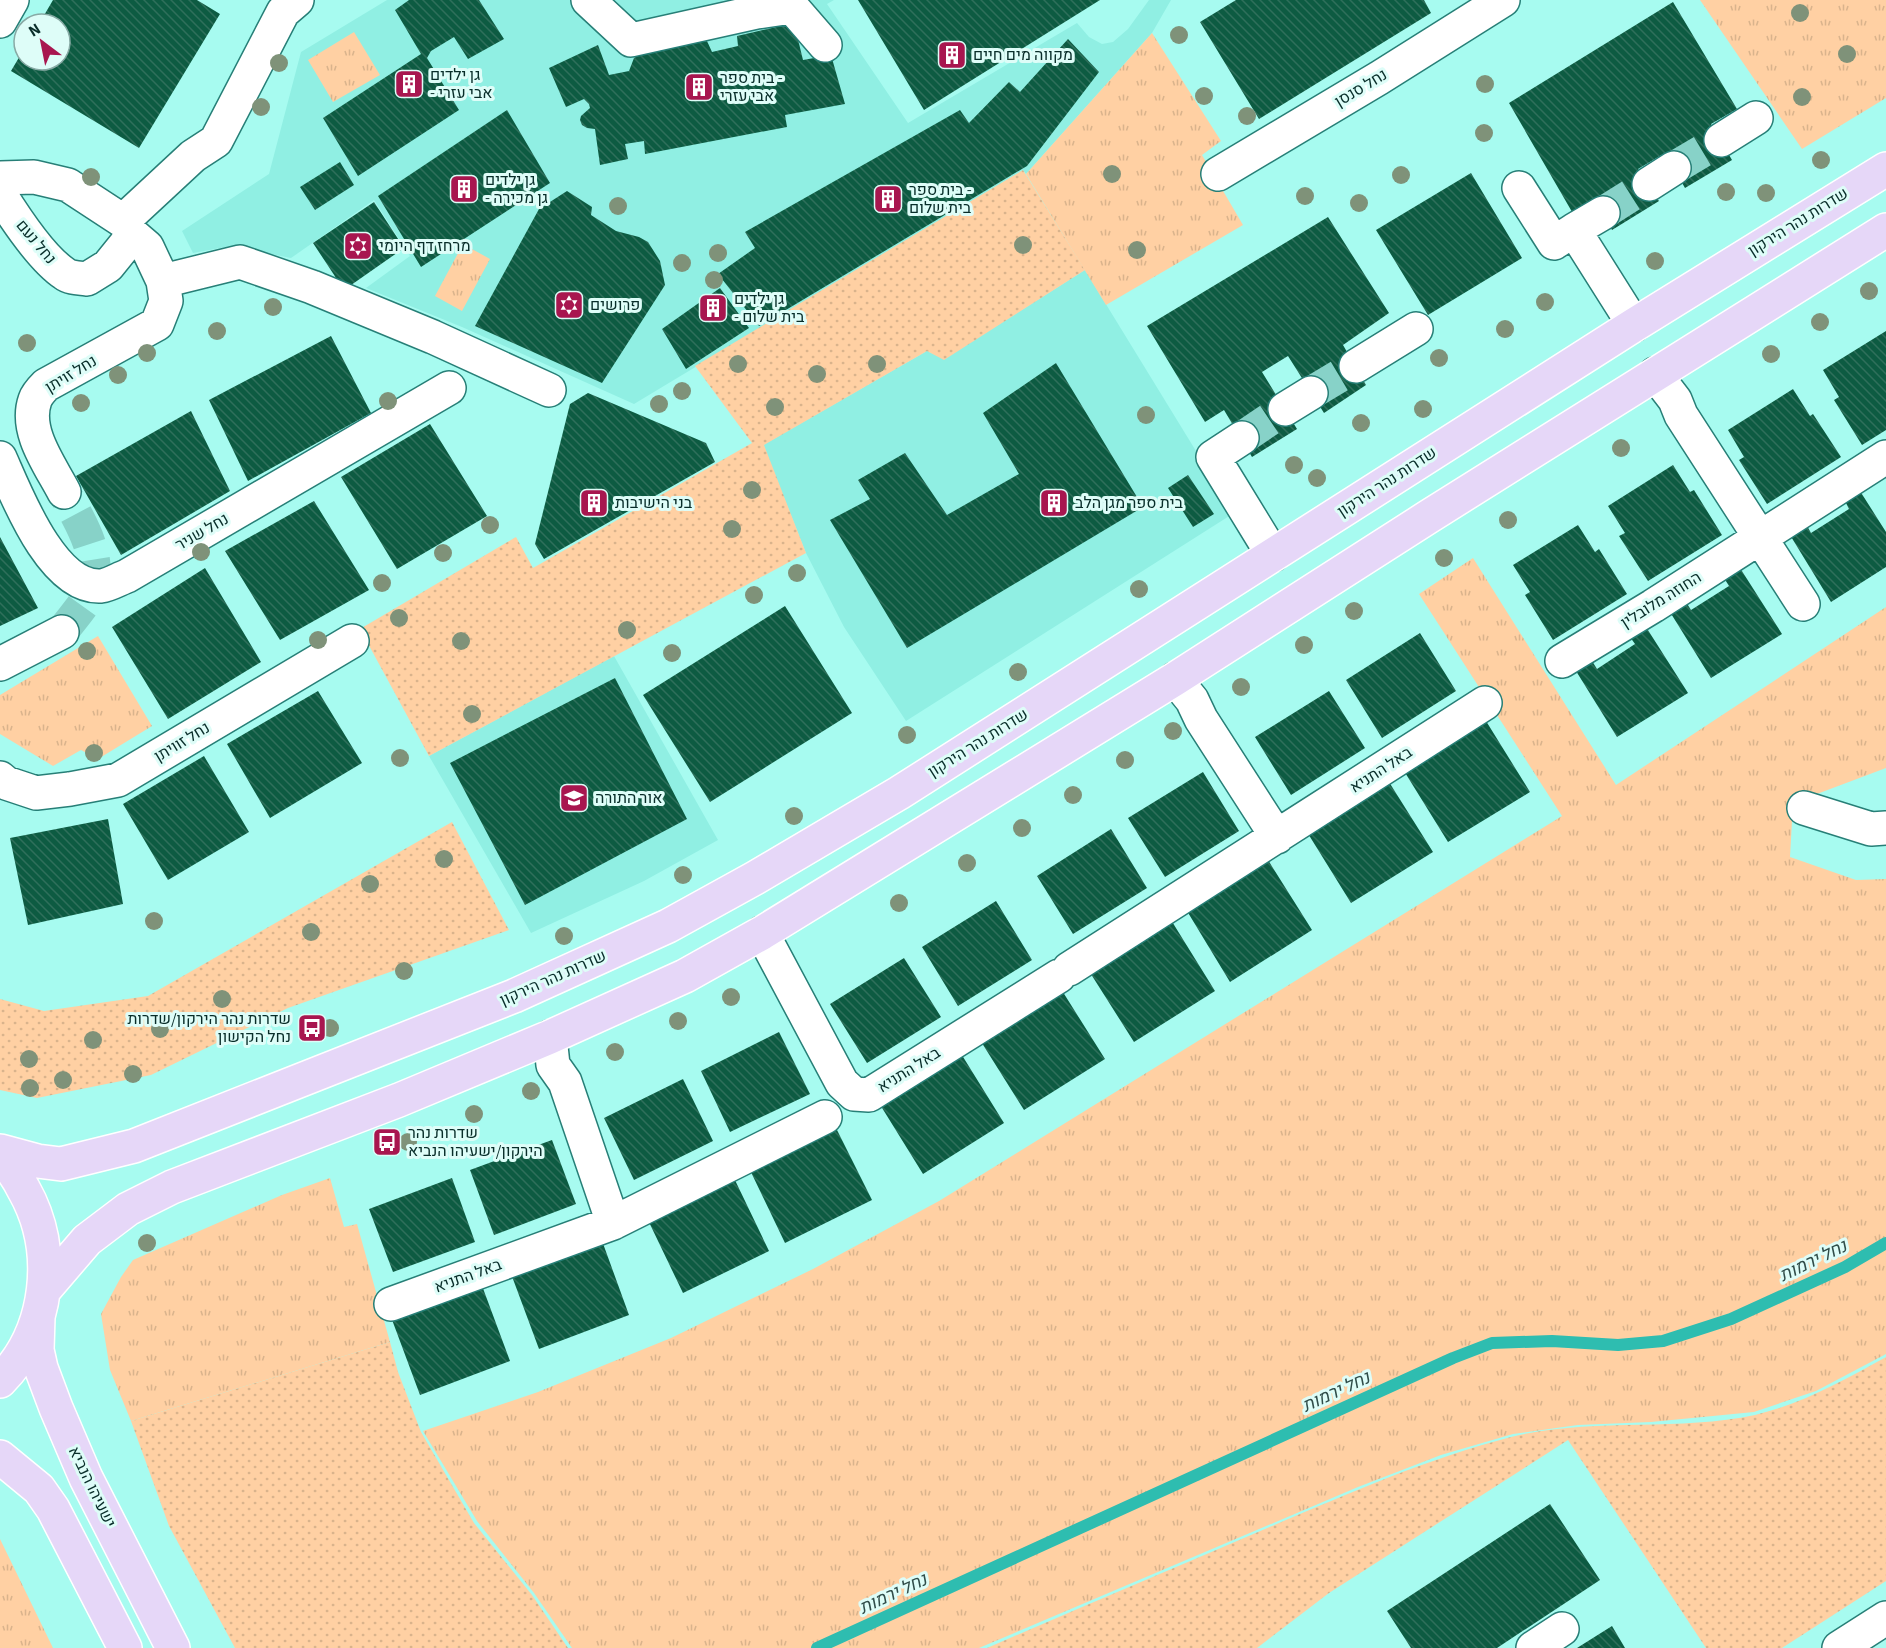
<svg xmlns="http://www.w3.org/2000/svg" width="1886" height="1648" viewBox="0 0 1886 1648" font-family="'Source Sans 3',Heebo,sans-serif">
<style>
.built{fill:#90efe3}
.grass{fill:url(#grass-dots)}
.park{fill:url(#park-tufts)}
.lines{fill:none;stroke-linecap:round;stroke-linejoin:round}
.stream{stroke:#2ebdb0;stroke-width:12}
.building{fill:url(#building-back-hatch)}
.minor-tunnel{stroke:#87d2c8;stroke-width:33;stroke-dasharray:33 16;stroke-linecap:butt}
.minor-casing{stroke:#277f77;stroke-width:36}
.major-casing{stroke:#fff;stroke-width:36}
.minor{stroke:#fff;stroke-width:33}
.major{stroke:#e6d7f8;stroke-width:33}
.tree{fill:#7f9279}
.labels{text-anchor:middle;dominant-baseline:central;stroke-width:6;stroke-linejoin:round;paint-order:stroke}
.poi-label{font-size:16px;fill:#082d29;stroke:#defdf8;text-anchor:start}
.street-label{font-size:16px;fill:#082d29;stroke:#defdf8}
.water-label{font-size:18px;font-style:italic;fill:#304d49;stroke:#defdf8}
</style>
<defs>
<pattern id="grass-dots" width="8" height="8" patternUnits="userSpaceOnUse" patternTransform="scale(1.5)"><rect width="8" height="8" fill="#ffd0a3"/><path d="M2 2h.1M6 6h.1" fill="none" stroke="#d9b38c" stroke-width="1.8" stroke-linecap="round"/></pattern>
<pattern id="park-tufts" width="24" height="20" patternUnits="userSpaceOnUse" patternTransform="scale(1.5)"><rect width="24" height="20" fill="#ffd0a3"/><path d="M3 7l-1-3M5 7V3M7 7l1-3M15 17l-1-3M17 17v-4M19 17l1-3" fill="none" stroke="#d9b38c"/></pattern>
<pattern id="building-back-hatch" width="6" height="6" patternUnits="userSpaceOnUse" patternTransform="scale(1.5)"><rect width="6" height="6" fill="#0d5b42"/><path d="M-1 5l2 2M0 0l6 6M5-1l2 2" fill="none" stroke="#2f6f5b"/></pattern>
</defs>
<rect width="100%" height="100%" fill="#a7fbf0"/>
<!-- built -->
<path class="built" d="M387,0H834L827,4L908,123L1077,23L1089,37L1102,44L1113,42L1128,29L1149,0H1171L1152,33L1026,174L1023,170L634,404L462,327L366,288L410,256L374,200L291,258L231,246L193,253L182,231L269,174L301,52Z
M1085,270L1234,513L906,721L844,627L806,553L763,445L927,351L944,359Z
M614,656L718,840L644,881L531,933L429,756Z"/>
<!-- grass -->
<path class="grass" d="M1023,170L1085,270L944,360L927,351L764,445L806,553L429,756L360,629L516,537L533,568L752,443L695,366Z
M452,822L509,930L288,1008L151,1075L37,1098L0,1090V999L44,1011L148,996Z
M390,1342L398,1372L421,1432L474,1523L532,1595L568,1648H235L169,1526L131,1421Z
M1886,1357V1581L1782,1648H1706L1568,1440L1329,1593L1257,1648H987C1079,1608 1172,1569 1265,1529C1345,1495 1426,1459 1511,1437C1591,1417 1675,1432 1755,1415C1802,1404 1844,1380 1886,1357Z"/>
<!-- park -->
<path class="park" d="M1700,0H1886V98L1802,149Z
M354,32L380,75L333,102L308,60Z
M1152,33L1221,141L1202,155L1243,225L1106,305L1026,174Z
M463,244L490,259L462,311L435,296Z
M1473,558L1616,785L1886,607V768L1793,803L1790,857L1856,880L1886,879V1354L1816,1391L1754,1412L1651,1422L1578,1425L1513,1434L1441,1455L1358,1487L979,1648H572L534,1593L477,1521L423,1431L538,1392L671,1338L813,1269L939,1201L1562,816L1419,594Z
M98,636L152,726L98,759L81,750L53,766L0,734V695Z
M330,1178L344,1227L357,1224L390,1342L131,1421L110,1370L101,1314L121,1277L133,1260L282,1195Z
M0,1539L53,1648H0Z"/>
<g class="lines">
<!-- stream -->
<path class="stream" d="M817,1648L1453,1358L1492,1343L1552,1341L1618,1345L1663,1341L1731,1319L1845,1267L1886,1243"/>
</g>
<!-- building -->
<path class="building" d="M53,0H197L220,14L139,148L11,71L24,49V60H60V24H39Z
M409,0H479L504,39L468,59L454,37L431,51L427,58L459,110L358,176L323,118L421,54L395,10Z
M858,0H1100L924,110Z
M1236,0H1424L1431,13L1259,119L1200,22Z
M1673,2L1737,109L1711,124L1732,160L1685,188L1665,153L1638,169L1659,201L1612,230L1597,202L1575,217L1509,103Z
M794,23L803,60L831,55L845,104L785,115L787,127L645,154L644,141L625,144L628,159L600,165L595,129L587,128L582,125L580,120L581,116L590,108L589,104L584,99L566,107L549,68L598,45L609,75L629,71L634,58L645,52L707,41L712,52L738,46L737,36Z
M1068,39L1099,72L1027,166L759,326L718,274L755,248L745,232L960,110L969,123L1009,82L1020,92Z
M507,110L550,183L421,267L378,196Z
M340,162L354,185L315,210L300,187Z
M1471,173L1522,258L1428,315L1376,230Z
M567,191L592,207L591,215L616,231L639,237L648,242L660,261L665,285L602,383L475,326L539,209Z
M374,202L404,248L344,290L313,243Z
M1328,217L1389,313L1343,345L1366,385L1324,413L1288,356L1262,372L1297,429L1252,457L1224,410L1205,422L1147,326Z
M720,288L749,328L686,369L662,329Z
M1886,331V430L1862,445L1834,400L1839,397L1823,370Z
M331,336L371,413L248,481L209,400Z
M1056,363L1143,507L907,648L830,520L870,499L858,480L905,453L947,515L1019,474L983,413Z
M1793,389L1810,416L1813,414L1841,457L1767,504L1739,460L1744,457L1728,430Z
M588,393L706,443L715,462L544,559L535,544L570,404Z
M191,411L230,491L121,555L76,476Z
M430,424L487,516L397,569L341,477Z
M1673,465L1690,492L1694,490L1722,535L1648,581L1619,536L1625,533L1608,506Z
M1188,475L1214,514L1193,527L1168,488Z
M1860,491L1886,532V567L1831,602L1790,535L1806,524L1811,533L1849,509L1845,501Z
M314,501L369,590L280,640L225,551Z
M1578,525L1595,552L1599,549L1627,594L1553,640L1525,595L1530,592L1513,565Z
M0,537L38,608L0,626Z
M205,568L261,662L168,719L112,627Z
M1740,568L1782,634L1711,678L1670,612L1686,602L1691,610L1729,586L1724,578Z
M785,606L852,713L710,802L643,695Z
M1646,627L1688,693L1617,737L1576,671L1592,661L1597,669L1635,644L1630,637Z
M1420,633L1456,691L1382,738L1346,680Z
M615,678L687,819L525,905L450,763Z
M318,691L362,763L270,818L227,744Z
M1329,691L1365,748L1291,795L1255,737Z
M1486,721L1530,792L1448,842L1404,771Z
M204,756L249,832L168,880L123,804Z
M1203,772L1239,831L1165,877L1128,818Z
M1389,782L1433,852L1351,903L1307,832Z
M108,819L123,904L28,925L10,838Z
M1111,829L1147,888L1073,934L1037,876Z
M1268,860L1312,930L1230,982L1187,911Z
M996,901L1032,960L958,1006L922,947Z
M1171,920L1215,991L1134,1042L1089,971Z
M904,958L941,1017L867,1063L830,1004Z
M1061,989L1105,1059L1024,1110L980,1040Z
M779,1032L810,1094L730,1132L701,1071Z
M960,1052L1004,1123L923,1174L879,1103Z
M683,1079L713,1141L634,1180L604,1118Z
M835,1126L872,1200L785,1243L749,1168Z
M552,1140L576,1204L494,1235L470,1170Z
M733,1176L769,1251L683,1293L647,1218Z
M452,1178L475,1242L393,1272L369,1209Z
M601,1238L629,1315L539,1349L510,1271Z
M481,1283L510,1361L420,1395L391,1317Z
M1550,1504L1600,1580L1497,1648H1411L1387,1611Z
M1612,1626L1625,1648H1577Z"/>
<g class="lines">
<!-- minor-tunnel -->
<path class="minor-tunnel" d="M1674,168L1721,140
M1603,213L1649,184
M1311,393L1356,366
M1242,438L1285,409
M62,632C70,621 81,609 88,597C106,561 81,524 64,492"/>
<!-- minor casing -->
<g class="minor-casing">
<path id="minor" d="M588,0L631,40L757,12L792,7L825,45
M0,21L12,0
M1721,140L1756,118
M1218,174L1379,78L1503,0
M0,178L34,177L68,185L123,221L133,235L108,266L87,279C81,278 70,278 65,274C42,259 15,218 0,194
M1649,184L1674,168
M1519,188L1554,243L1574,230L1634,325
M123,221L193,156L216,141L283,12L297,0
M1574,230L1603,213
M163,281L240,262L312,287L433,337L549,390
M1356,366L1416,329
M1655,374L1675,400L1681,415L1803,604
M1285,409L1311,393
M1242,438L1213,457L1273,555
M0,458C16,494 52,589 101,586C109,585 119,579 127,576L449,388
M64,492C50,465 24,431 35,400C37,394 42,389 46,385L157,324L166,301L163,281L147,247L133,235
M1562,661L1653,606L1886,457
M0,664L62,632
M1175,679L1192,700L1201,719L1277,837
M0,778L6,783L36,793L70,789L118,780L352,641
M1804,808L1871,829L1886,828
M762,933L842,1083L854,1094L869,1095L1059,976
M1069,969L1485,703
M550,1037L553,1065L565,1082L613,1223
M391,1304L613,1223L825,1117
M1533,1648L1562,1629
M1839,1648L1886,1618"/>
</g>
<!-- major casing -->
<g class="major-casing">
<path id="major" d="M0,1151L37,1161L61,1164L134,1146L514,996L668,926L755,878L899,793L1634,325L1886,169
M0,1157C10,1166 18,1178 24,1190C58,1250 50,1331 0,1381
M45,1289L87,1240L128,1209L172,1187L399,1100L550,1037L685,976L762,933L1175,679L1428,517L1886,230
M38,1317L37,1350L41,1368L56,1408L86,1478L173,1648
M0,1457L39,1489L53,1509L125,1648"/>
</g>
<!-- minor -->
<use href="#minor" class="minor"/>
<!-- major -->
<use href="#major" class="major"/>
</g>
<!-- trees -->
<g class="tree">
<circle cx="1800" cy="13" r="9"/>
<circle cx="1179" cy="35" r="9"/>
<circle cx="1847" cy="54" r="9"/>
<circle cx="279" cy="63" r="9"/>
<circle cx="1485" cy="84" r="9"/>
<circle cx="1204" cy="96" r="9"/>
<circle cx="1802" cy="97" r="9"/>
<circle cx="261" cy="107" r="9"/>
<circle cx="1247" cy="116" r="9"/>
<circle cx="1484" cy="133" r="9"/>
<circle cx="1821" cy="160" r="9"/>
<circle cx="1112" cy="174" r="9"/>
<circle cx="1401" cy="175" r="9"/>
<circle cx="91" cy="177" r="9"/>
<circle cx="1726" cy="192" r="9"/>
<circle cx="1766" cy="193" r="9"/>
<circle cx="1305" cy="196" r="9"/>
<circle cx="1359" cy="203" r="9"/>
<circle cx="618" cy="206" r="9"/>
<circle cx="1023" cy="245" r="9"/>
<circle cx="1137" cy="250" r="9"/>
<circle cx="718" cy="253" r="9"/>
<circle cx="1655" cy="261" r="9"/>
<circle cx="682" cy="263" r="9"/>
<circle cx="714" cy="280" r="9"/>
<circle cx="1869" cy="291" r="9"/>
<circle cx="1545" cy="302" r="9"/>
<circle cx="273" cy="307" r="9"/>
<circle cx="1820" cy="322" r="9"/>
<circle cx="1505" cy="329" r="9"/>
<circle cx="217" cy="331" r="9"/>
<circle cx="27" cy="343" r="9"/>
<circle cx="147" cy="353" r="9"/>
<circle cx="1771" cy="354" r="9"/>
<circle cx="1439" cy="358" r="9"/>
<circle cx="738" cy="364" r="9"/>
<circle cx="877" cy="364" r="9"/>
<circle cx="817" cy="374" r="9"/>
<circle cx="118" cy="375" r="9"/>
<circle cx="682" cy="391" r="9"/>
<circle cx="388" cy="401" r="9"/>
<circle cx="81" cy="403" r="9"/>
<circle cx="659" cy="404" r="9"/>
<circle cx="775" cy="407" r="9"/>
<circle cx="1423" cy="409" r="9"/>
<circle cx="1146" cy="415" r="9"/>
<circle cx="1361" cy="423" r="9"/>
<circle cx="1621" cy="448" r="9"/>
<circle cx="1294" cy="465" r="9"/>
<circle cx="1317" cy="478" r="9"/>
<circle cx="752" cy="490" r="9"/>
<circle cx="1508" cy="520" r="9"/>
<circle cx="490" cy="525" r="9"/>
<circle cx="732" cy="529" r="9"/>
<circle cx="201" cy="552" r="9"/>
<circle cx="443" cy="553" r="9"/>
<circle cx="1444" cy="558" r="9"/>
<circle cx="797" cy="573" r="9"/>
<circle cx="382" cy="583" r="9"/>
<circle cx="1139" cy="589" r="9"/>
<circle cx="754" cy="595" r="9"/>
<circle cx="1354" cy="611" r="9"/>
<circle cx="399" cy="618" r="9"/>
<circle cx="627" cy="630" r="9"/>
<circle cx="318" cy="640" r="9"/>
<circle cx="461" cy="641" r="9"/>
<circle cx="1304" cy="645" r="9"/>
<circle cx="87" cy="651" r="9"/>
<circle cx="672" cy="653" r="9"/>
<circle cx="1018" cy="672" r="9"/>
<circle cx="1241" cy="687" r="9"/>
<circle cx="472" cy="714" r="9"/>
<circle cx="1173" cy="731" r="9"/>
<circle cx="907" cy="735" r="9"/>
<circle cx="94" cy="753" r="9"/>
<circle cx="400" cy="758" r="9"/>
<circle cx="1125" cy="760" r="9"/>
<circle cx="1073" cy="795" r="9"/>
<circle cx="794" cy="816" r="9"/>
<circle cx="1022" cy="828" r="9"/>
<circle cx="444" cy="859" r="9"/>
<circle cx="967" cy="863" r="9"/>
<circle cx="683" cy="875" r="9"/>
<circle cx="370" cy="884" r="9"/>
<circle cx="899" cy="903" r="9"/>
<circle cx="154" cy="921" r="9"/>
<circle cx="311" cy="932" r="9"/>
<circle cx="564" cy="936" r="9"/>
<circle cx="404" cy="971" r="9"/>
<circle cx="731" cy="997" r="9"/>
<circle cx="222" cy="999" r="9"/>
<circle cx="678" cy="1021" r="9"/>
<circle cx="330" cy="1028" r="9"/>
<circle cx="160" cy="1029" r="9"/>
<circle cx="93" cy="1040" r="9"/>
<circle cx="615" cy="1052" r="9"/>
<circle cx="29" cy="1059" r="9"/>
<circle cx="133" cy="1074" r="9"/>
<circle cx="63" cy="1080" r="9"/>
<circle cx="30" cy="1088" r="9"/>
<circle cx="531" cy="1091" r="9"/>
<circle cx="474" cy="1114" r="9"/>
<circle cx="408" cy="1142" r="9"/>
<circle cx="147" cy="1243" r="9"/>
</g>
<!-- icons -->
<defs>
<g id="building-square" transform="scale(1.5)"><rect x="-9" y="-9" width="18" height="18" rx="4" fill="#a8164f" stroke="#defdf8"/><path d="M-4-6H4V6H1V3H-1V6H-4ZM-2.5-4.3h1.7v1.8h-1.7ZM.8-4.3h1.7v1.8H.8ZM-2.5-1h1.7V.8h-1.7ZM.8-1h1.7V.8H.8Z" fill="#fff"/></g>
<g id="synagogue-square" transform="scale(1.5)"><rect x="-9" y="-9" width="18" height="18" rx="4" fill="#a8164f" stroke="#defdf8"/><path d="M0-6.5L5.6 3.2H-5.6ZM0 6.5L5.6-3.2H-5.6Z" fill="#fff"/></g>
<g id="school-square" transform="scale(1.5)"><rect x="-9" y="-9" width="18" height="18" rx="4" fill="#a8164f" stroke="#defdf8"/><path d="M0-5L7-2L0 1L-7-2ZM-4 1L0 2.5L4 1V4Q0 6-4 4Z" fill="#fff"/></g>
<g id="bus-square" transform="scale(1.5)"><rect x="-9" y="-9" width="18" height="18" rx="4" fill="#a8164f" stroke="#defdf8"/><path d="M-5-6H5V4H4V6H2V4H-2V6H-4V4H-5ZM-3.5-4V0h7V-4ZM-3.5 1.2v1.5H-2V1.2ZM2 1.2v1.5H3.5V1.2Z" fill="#fff"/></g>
</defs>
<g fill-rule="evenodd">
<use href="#building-square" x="952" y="55"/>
<use href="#building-square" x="409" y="84"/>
<use href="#building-square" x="699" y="87"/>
<use href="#building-square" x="464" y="189"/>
<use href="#building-square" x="888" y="199"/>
<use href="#synagogue-square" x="358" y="246"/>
<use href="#synagogue-square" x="569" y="305"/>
<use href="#building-square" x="713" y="308"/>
<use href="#building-square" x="594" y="503"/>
<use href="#building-square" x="1054" y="503"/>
<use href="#school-square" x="574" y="798"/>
<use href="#bus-square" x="312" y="1028"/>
<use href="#bus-square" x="387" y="1142"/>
</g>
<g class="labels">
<!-- poi labels -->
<g class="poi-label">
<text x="973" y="55">מקווה מים חיים</text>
<text x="430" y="75">גן ילדים<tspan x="430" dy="18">- אבי עזרי</tspan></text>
<text x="720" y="78">בית ספר -<tspan x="720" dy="18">אבי עזרי</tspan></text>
<text x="485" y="180">גן ילדים<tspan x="485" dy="18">- גן מכירה</tspan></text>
<text x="909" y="190">בית ספר -<tspan x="909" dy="18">בית שלום</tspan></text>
<text x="379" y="246">מרחז דף היומי</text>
<text x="734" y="299">גן ילדים<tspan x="734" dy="18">- בית שלום</tspan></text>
<text x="590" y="305">פרושים</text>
<text x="615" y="503">בני הישיבות</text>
<text x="1075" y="503">בית ספר מגן הלב</text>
<text x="595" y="798">אור התורה</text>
<text x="291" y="1019" text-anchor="end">שדרות נהר הירקון/שדרות<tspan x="291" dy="18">נחל הקישון</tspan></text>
<text x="408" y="1133">שדרות נהר<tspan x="408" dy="18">הירקון/ישעיהו הנביא</tspan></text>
</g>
<!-- street labels -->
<g class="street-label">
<text transform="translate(1361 88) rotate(-31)">נחל סנסן</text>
<text transform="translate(1798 222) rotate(-32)">שדרות נהר הירקון</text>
<text transform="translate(36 242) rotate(50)">נחל נעם</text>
<text transform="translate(71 374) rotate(-31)">נחל זויתן</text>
<text transform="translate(1387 482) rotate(-33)">שדרות נהר הירקון</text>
<text transform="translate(202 532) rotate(-30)">נחל שניר</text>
<text transform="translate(1661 600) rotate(-32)">החוזה מלובלין</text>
<text transform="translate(182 742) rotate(-31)">נחל זוויתן</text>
<text transform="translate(978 743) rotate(-32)">שדרות נהר הירקון</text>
<text transform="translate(1381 770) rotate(-33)">באל התניא</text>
<text transform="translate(553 978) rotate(-24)">שדרות נהר הירקון</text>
<text transform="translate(909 1070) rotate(-32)">באל התניא</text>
<text transform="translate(468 1276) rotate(-20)">באל התניא</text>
<text transform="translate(92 1487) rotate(64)">ישעיהו הנביא</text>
</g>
<!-- water labels -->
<g class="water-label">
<text transform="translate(1813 1261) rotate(-26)">נחל ירמות</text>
<text transform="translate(1336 1392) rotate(-25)">נחל ירמות</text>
<text transform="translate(893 1594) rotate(-25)">נחל ירמות</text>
</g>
</g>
<!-- north arrow -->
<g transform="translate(42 42) rotate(328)"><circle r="28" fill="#defdf8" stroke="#88aaa5" stroke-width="1.5"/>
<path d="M0-4.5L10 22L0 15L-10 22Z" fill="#a8164f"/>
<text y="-9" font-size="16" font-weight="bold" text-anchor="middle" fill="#082d29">N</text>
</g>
</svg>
